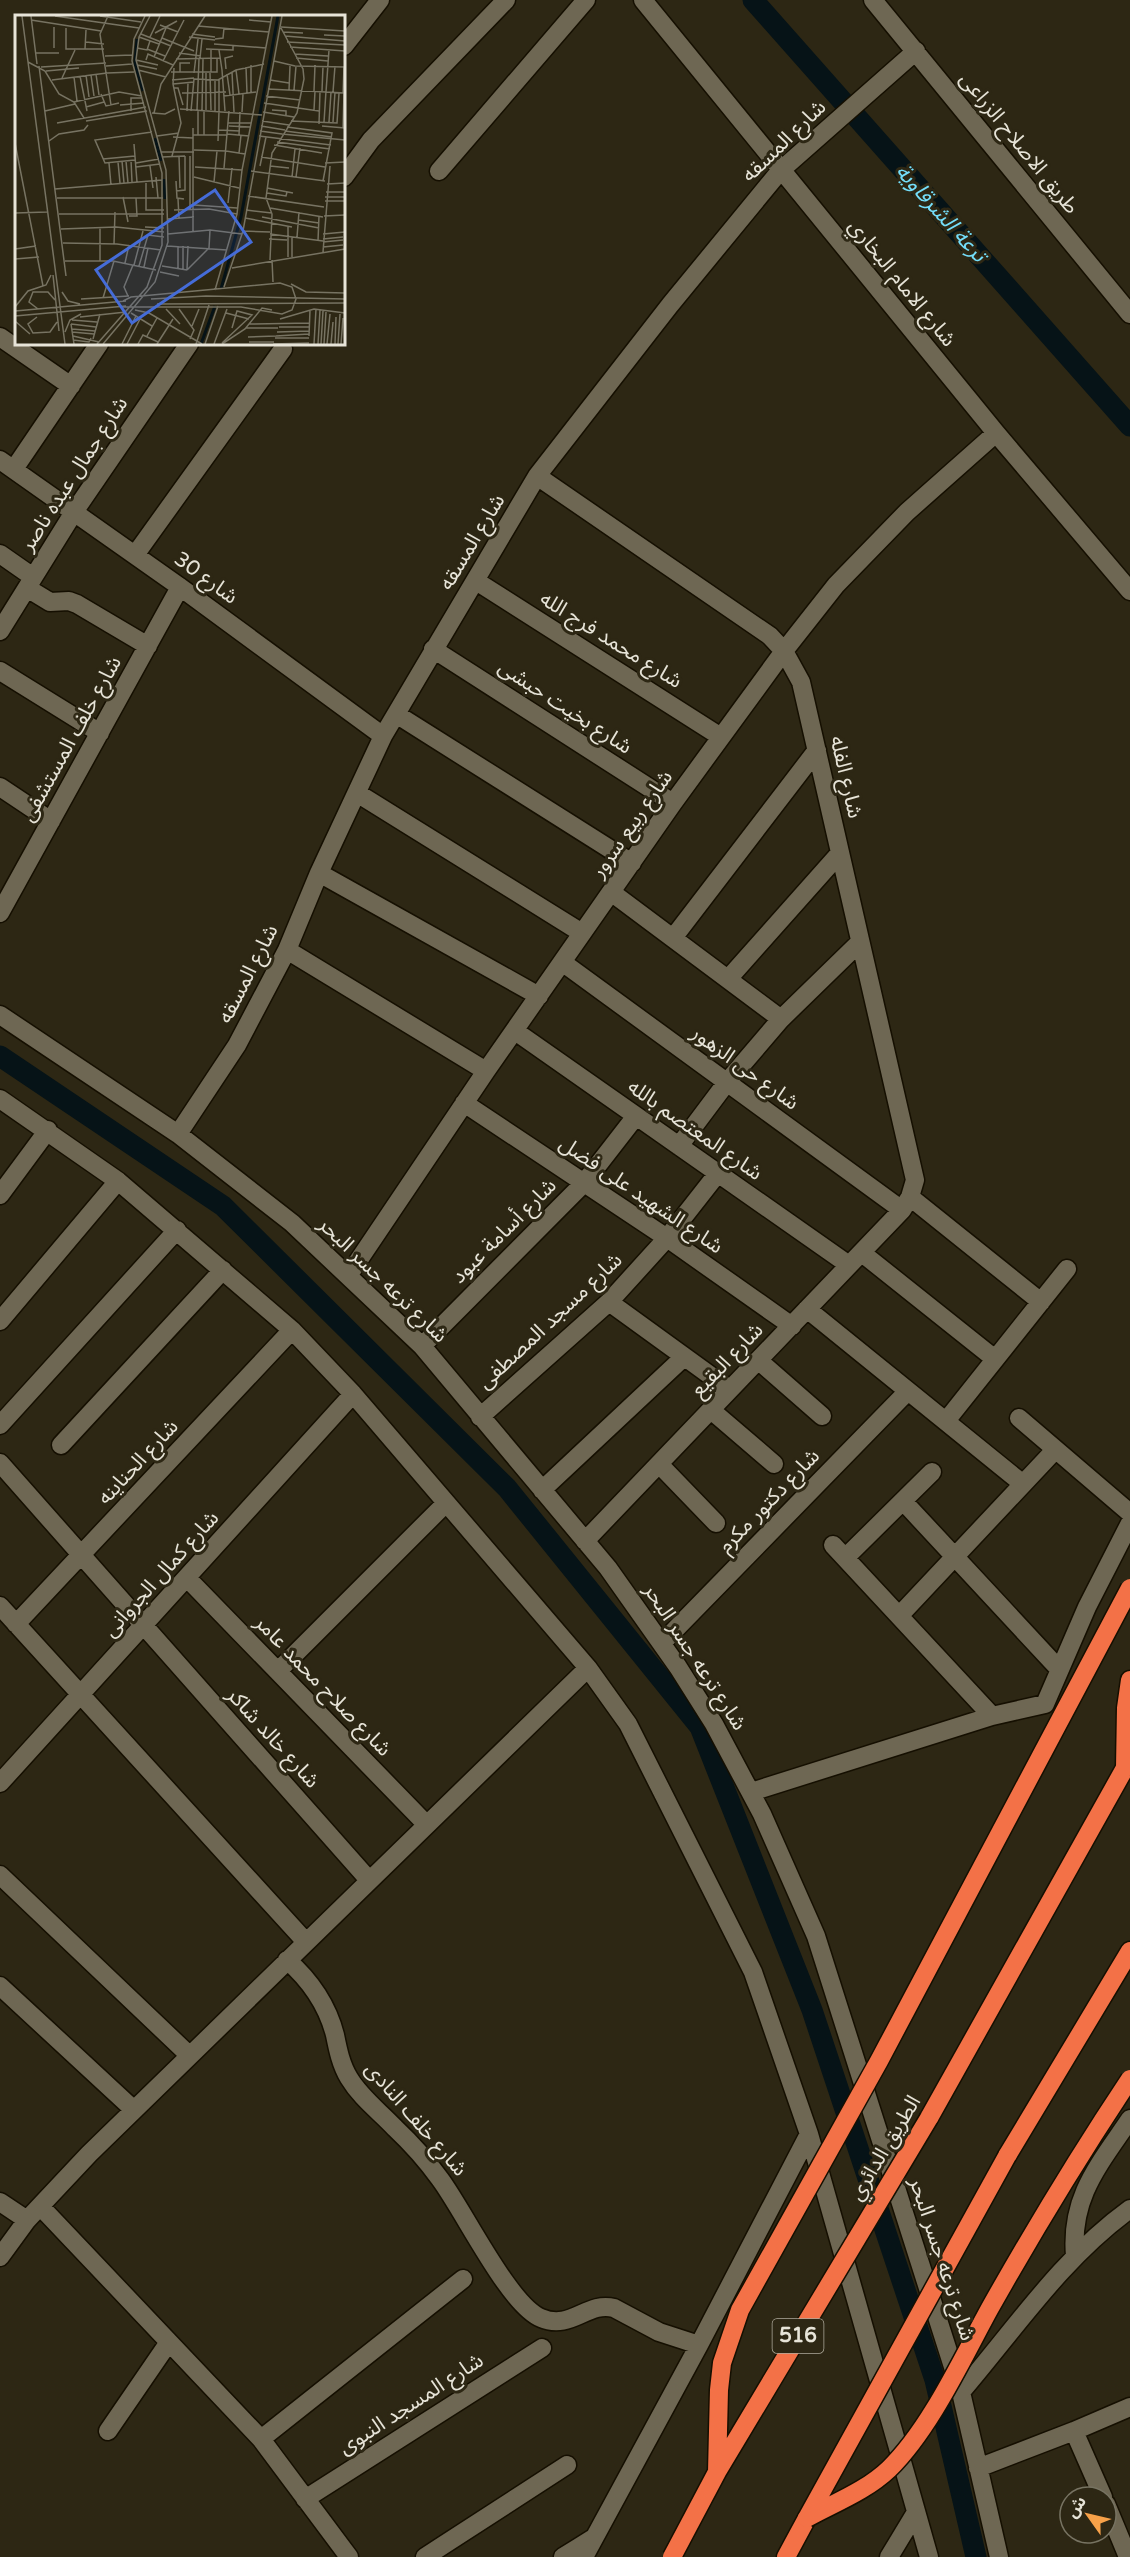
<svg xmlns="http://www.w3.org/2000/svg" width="1130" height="2557" viewBox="0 0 1130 2557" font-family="'Varela Round','Noto Sans Arabic',sans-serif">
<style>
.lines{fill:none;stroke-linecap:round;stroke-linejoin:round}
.canal{stroke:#061317;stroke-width:21}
.minor-casing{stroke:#150f01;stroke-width:21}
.highway-casing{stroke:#150f01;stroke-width:21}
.minor{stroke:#6e6753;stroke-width:18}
.highway{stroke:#f37147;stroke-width:18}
.highway-bridge-casing{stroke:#150f01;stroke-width:21;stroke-linecap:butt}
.highway-bridge{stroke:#f37147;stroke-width:18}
.labels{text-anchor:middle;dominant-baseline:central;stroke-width:6;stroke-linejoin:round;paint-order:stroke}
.shield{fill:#2d2714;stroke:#afab9d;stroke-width:1.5}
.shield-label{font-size:20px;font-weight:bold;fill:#e7e4d8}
.street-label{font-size:21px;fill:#e7e4d8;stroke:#2d2714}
.water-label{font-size:22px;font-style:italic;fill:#74defa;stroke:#2d2714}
.inset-river{fill:none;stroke:#061317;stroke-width:3}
.inset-road{fill:none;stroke:#777362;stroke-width:1.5}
.view{fill:#456cd8;fill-opacity:0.15;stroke:#456cd8;stroke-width:3}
.inset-edge{fill:none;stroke:#e7e4d8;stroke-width:3}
</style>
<rect width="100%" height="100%" fill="#2d2714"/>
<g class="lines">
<!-- canal -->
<path class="canal" d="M753,0L1130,426
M0,1056L223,1206L507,1488L700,1727L812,2010L935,2380L976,2557"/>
<!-- minor casing -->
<g class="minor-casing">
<path id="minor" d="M643,0L996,433L1130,591
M873,0L1130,314
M344,46L380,0
M439,171L586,0
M344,177L371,140L506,0
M0,337L71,386
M0,460L180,587L383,736
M14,469L99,344
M537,476L770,636L784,651L801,682L915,1180L910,1197L902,1210L585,1541
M0,554L33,577
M135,555L283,349
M476,581L721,737
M27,588L50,602L69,601L77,604L148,646
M0,631L74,512L189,344
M433,649L673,803
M0,671L100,733
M396,714L632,863
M0,787L51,821
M357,793L582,933
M319,873L539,996
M611,892L781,1019
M0,913L180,587
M673,938L817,750
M287,950L486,1071
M562,962L902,1210
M728,979L840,853
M0,1015L178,1134L292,1223L422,1346L608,1568L678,1667L714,1724L762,1814L816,1936L961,2392L999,2557
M515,1031L849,1265
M0,1099L118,1181L292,1330L353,1394L588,1668L628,1724L753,1972L809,2134L929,2557
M464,1103L667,1238L792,1326
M178,1134L237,1045L287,950L319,873L383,736L537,476L670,305L780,171L916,51
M679,1146L727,1082L781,1019L859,943
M0,1195L48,1130
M910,1197L1041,1302
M862,1253L995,1359
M348,1276L486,1071L673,803L784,651L836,585L907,512L996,433
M609,1302L729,1389
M807,1309L1023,1484
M0,1321L118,1181
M422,1346L584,1183L636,1116
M758,1360L822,1416
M711,1410L774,1464
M480,1417L609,1302L667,1238L718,1173
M1019,1418L1130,1513
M946,1421L1067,1269
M0,1425L177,1230
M61,1445L223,1270
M0,1463L369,1880
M659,1464L716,1523
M542,1490L684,1357
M903,1501L1059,1669
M833,1545L992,1716
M845,1558L932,1472
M188,1579L426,1824
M0,1606L306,1942
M899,1616L1055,1450
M16,1624L292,1330
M662,1643L908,1391
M278,1671L446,1503
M0,1783L353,1394
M751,1792L992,1716L1045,1704L1087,1607L1130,1523
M0,1875L189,2055
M287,1960C311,1981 327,2004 335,2035C338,2050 341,2065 349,2078C361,2098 379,2111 395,2128C412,2144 427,2161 440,2179C464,2211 509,2305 541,2318C571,2331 587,2301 614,2308L659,2332L699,2345
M0,1986L134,2110
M0,2202L27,2220
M40,2206L261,2439L349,2557
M1075,2256C1070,2197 1099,2165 1130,2119
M0,2257L27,2220L89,2154L588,1668
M961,2392C1015,2329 1062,2258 1130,2209
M108,2431L169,2342
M1074,2431L1103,2497
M261,2439L463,2279
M978,2468L1074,2431L1130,2407
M305,2499L542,2348
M1106,2504L1128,2557
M425,2557L567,2465
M563,2557L592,2539
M584,2557L699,2345L809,2134
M889,2557L915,2514"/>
</g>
<!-- highway casing -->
<g class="highway-casing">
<path id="highway" d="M1125,1768L1126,1708L1130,1680
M929,2118L1130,1759
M1007,2156L1130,1951
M786,2557L807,2518"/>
</g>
<!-- minor -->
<use href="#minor" class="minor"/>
<!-- highway -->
<use href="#highway" class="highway"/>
<!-- highway-bridge casing -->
<g class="highway-bridge-casing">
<path id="highway-bridge" d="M717,2472L719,2390L722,2363L740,2310L879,2061L1130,1588
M807,2518C834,2503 866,2491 889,2469C930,2429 962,2359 990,2308C1034,2230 1080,2154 1130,2079
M807,2518L1007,2156
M672,2557L717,2472L929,2118"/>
</g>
<!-- highway-bridge -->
<use href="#highway-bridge" class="highway-bridge"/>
</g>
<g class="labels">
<!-- shield labels -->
<rect class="shield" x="772.5" y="2319" width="51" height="34" rx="4.5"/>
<g class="shield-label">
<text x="798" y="2336">516</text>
</g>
<!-- street labels -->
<g class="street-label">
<text transform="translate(784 141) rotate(-44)">شارع المسقه</text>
<text transform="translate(1019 143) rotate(51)">طريق الاصلاح الزراعى</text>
<text transform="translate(902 283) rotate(51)">شارع الامام البخاري</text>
<text transform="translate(74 474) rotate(-57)">شارع جمال عبده ناصر</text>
<text transform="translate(472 542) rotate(-59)">شارع المسقه</text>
<text transform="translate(206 578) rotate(36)">شارع 30</text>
<text transform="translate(611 640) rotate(32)">شارع محمد فرج الله</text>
<text transform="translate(565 707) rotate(33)">شارع بخيت حبشى</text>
<text transform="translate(71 739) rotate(-61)">شارع خلف المستشفى</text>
<text transform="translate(846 777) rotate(77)">شارع الفله</text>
<text transform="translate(632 824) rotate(-55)">شارع ربيع سرور</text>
<text transform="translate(248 974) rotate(-63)">شارع المسقه</text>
<text transform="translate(745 1068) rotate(36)">شارع حى الزهور</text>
<text transform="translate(695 1130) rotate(35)">شارع المعتصم بالله</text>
<text transform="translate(641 1195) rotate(34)">شارع الشهيد على فضل</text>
<text transform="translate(504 1231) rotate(-45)">شارع أسامة عبود</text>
<text transform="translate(383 1280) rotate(44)">شارع ترعه جسر البحر</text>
<text transform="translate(550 1321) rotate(-43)">شارع مسجد المصطفى</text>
<text transform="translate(727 1360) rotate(-46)">شارع البقيع</text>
<text transform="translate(138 1462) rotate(-47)">شارع الحناينه</text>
<text transform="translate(769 1501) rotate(-46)">شارع دكتور مكرم</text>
<text transform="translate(161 1574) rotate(-48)">شارع كمال الجروانى</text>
<text transform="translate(695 1657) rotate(57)">شارع ترعه جسر البحر</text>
<text transform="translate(323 1686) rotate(46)">شارع صلاح محمد عامر</text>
<text transform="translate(273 1738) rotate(48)">شارع خالد شاكر</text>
<text transform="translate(416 2119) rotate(49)">شارع خلف النادى</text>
<text transform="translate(885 2148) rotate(-59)">الطريق الدائري</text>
<text transform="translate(942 2259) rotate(72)">شارع ترعه جسر البحر</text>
<text transform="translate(411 2404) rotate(-33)">شارع المسجد النبوى</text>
</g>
<!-- water labels -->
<g class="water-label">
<text transform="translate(941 213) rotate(48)">ترعة الشرقاوية</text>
</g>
</g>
<!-- overview -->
<g transform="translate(15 15)">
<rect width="330" height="330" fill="#2d2714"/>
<path class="inset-river" d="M122,24L120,48L128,76M140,123L146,146M149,164L150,184M206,274L226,202L263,1M186,329L200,291"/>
<path class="inset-road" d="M7,1L50,329M16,1L22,49M40,1L124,13M85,1L126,7M93,1L85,19L96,90M16,5L86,16M234,5L256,7M145,10L163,17M183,11L254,17M266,12L330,16M51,13V34H89M268,17L288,18M140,18L162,6M126,19L156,31M177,19L200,22M309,20L330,21M270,21L330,26M124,22L144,29M135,22L145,1M174,22L200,25M147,23L179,36M200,24L208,23L209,13M71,27L89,29M272,27L330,30M199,29L251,33M275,32L330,36M39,33V12M122,33L132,35L135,26M70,34L71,15M132,34L150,41M191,34L218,35V31M196,34V57M204,35L207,55M21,38H44M164,38L186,41M280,39L313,41M90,41L117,40M139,42L151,13M185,43L187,24M281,43L313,46M161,44L205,43M121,45L143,50M131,45L133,39L158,50M148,46L169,5M259,46L280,51L330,52M13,47L30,56L44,79L59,87L69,103M122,50L142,54M24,51L51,261M91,51L117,49M26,52L91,48M231,52L232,78M211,54L210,43L218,41M123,55L151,62M207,55L210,96M221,55L224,79M31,56L64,53M156,57H202V43M165,57V48H175M217,57L219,97M92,58L119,57M179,58L183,24M195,58L196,95M81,59L84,80M212,59L215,80M71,60L74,82M76,60L79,81M65,61L72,96M59,62L62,86M47,63L60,35M179,64L203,65L221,55L249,49M37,65L92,58M157,65L179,63M204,65V96M255,65L274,68M200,66V96M158,69L179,67M159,73H163L168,90M253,74L330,78M274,75L275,51M279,75L281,51M299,76L300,50M307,76L308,51M311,77L314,35M318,77L320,51M167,78L211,77M236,78V50M328,78L329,52M86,79L91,91L104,88M209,81L241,77M251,81L285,85M59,87L104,77L127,81M249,88L283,93M105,90L129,88M71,92L89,87M283,93L304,96M165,94L247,100M182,95L184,44M183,95V120M187,95L188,44M191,95V58M257,95L271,96V101M299,95L300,76M30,96L60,89M116,96V83H127M172,96L173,68M176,96L179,64M227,97L228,79M248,97L279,102M137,98L150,99L160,94M139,98L146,69L190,1M71,106L132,96M247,106L274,110M276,106L322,108L324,78M309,107L311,76M314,107L316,77M318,107L320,77M42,108L131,92M213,108H236M304,109L305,76M214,111L235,112M246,111L270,115M307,111L330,113M272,112L317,118L308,166M328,112L329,78M178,113V216M203,115L225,116M245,116L267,119M270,116L317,122M212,119L234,121M267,119L330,125M178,120H212M189,120V95M224,120L225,97M142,121L164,118M244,121L316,130M158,122L178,123M34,126L44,119L69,115L73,110M203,126L204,96M262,127L315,134M0,128L28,271M119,129L122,167M259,130L307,138M179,135L211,136M211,136L230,139M146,137H179M224,138L226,120M157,141L166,108L158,69L159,53M164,141L165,173M147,142L170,141M246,142L310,152M88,144L120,141M116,145L117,167M120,145L90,148L80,125L137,117M107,146L109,168M111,146L113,168M103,147L105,168M94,148L96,170M121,148L144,144M310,148L330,147M135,151L138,173M245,151L251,122M255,151L274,153M121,152L145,149M180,152L227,155M209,153L214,96M236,156L310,166M141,162L143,183M179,162L224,173M277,162L280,134M281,162L285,133M131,166V195H149M161,166L162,183L169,184M199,167L202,136M312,169L330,168M252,173L278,178M40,174L147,165M161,176L170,175V141M311,177H330M252,178L271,181L272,177M233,181L309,192M108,182L113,207M310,182H330M42,183H148M163,184L164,203M310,186H330M213,188L217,153M179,190L222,193M255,193L308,202M175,194V141M159,195L194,194L222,199M231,195L257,198M0,198L32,197M44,199H149M114,201H122L121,183M309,201L330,200M247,202L304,213M230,203L277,212M153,204L179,202M283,205L304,208M130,212L149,213M85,213V246M46,214L101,212L149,217M228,216L255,217M153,219L195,215L227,219M255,219L308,226M308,219L330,217M282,222L284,197M254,224L272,225M308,224L328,222M303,226L304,201M308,227L328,225M48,228L102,229L146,235M99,229L100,197M152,231L212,235M308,232L328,230M0,234L21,231M308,237L315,151M273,242V211M277,242V222M0,244L24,242M255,245L257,199L251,183L257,138L282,98L289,64L288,54L266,13M257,245L258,267M50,246H98L141,255M110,248L114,230M119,250L128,216M124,251L133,220L149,222M147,251L172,255M129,252L133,233M163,253V231M217,253L330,234M168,254V231M172,255L194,233L195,215M172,255L173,231M145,257L164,261M38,260L44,316M276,269L291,277L330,278M209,272L228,216L267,1M200,275L222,199L227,155L257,1M47,277L53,286L65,289M113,281L109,272L118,250M88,283L99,246M66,284L114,281M136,284L191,281L330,284M108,286L116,282L265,268L277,272L281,284L277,295L267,299L226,292H108M142,289L329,288M0,292L13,276L31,270L36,260M23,294L14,287L18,277H33L40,285M151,294L165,309M164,294L179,315L175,324M120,295L134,298L187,329M0,296L111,286M116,298L137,311M211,298L234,304M0,301L111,291M22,302L13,309L18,318L35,317L42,307M65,302L111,297M265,304L299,294L330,298M57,305L82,307M0,306L15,319M56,309L81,312M56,309L59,329M234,309L295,308M177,311L184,294M264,312H294M231,313H263M57,314L80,316M50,317L55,305L66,299M57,317L79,319M262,317L294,316M58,321L84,327M132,321L142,303M261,321L294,319M294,321L295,295M233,322L261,321M260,323H294M78,324L85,299M58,325L74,327L76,323M234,327H259M207,328L237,300L222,296L217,313M82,329L132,272L147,230V158L117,46L119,24L130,1M88,329L140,267L153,227L151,155L121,45L124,22L135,1M107,329L121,301M112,329L125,304M123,329L128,320L143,327M142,329L158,304M181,329L194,290M190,329L203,291M199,329L212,294M207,329L230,314L247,293L257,295M258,329L294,328M299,329L301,294M303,329L305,295M306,329L308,296M309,329L311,297M312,329L315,299M316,329L318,307M320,329L321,302M323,329L325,299M326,329L328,303"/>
<path class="view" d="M200,175L236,227L117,308L81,255Z"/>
<rect width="330" height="330" class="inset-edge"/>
</g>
<!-- north arrow -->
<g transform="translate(1088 2515) rotate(304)"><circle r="28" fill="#2d2714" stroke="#777362" stroke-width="1.5"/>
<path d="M0-4.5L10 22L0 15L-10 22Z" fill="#f7a149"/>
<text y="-9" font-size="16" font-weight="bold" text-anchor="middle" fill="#e7e4d8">ش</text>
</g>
</svg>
